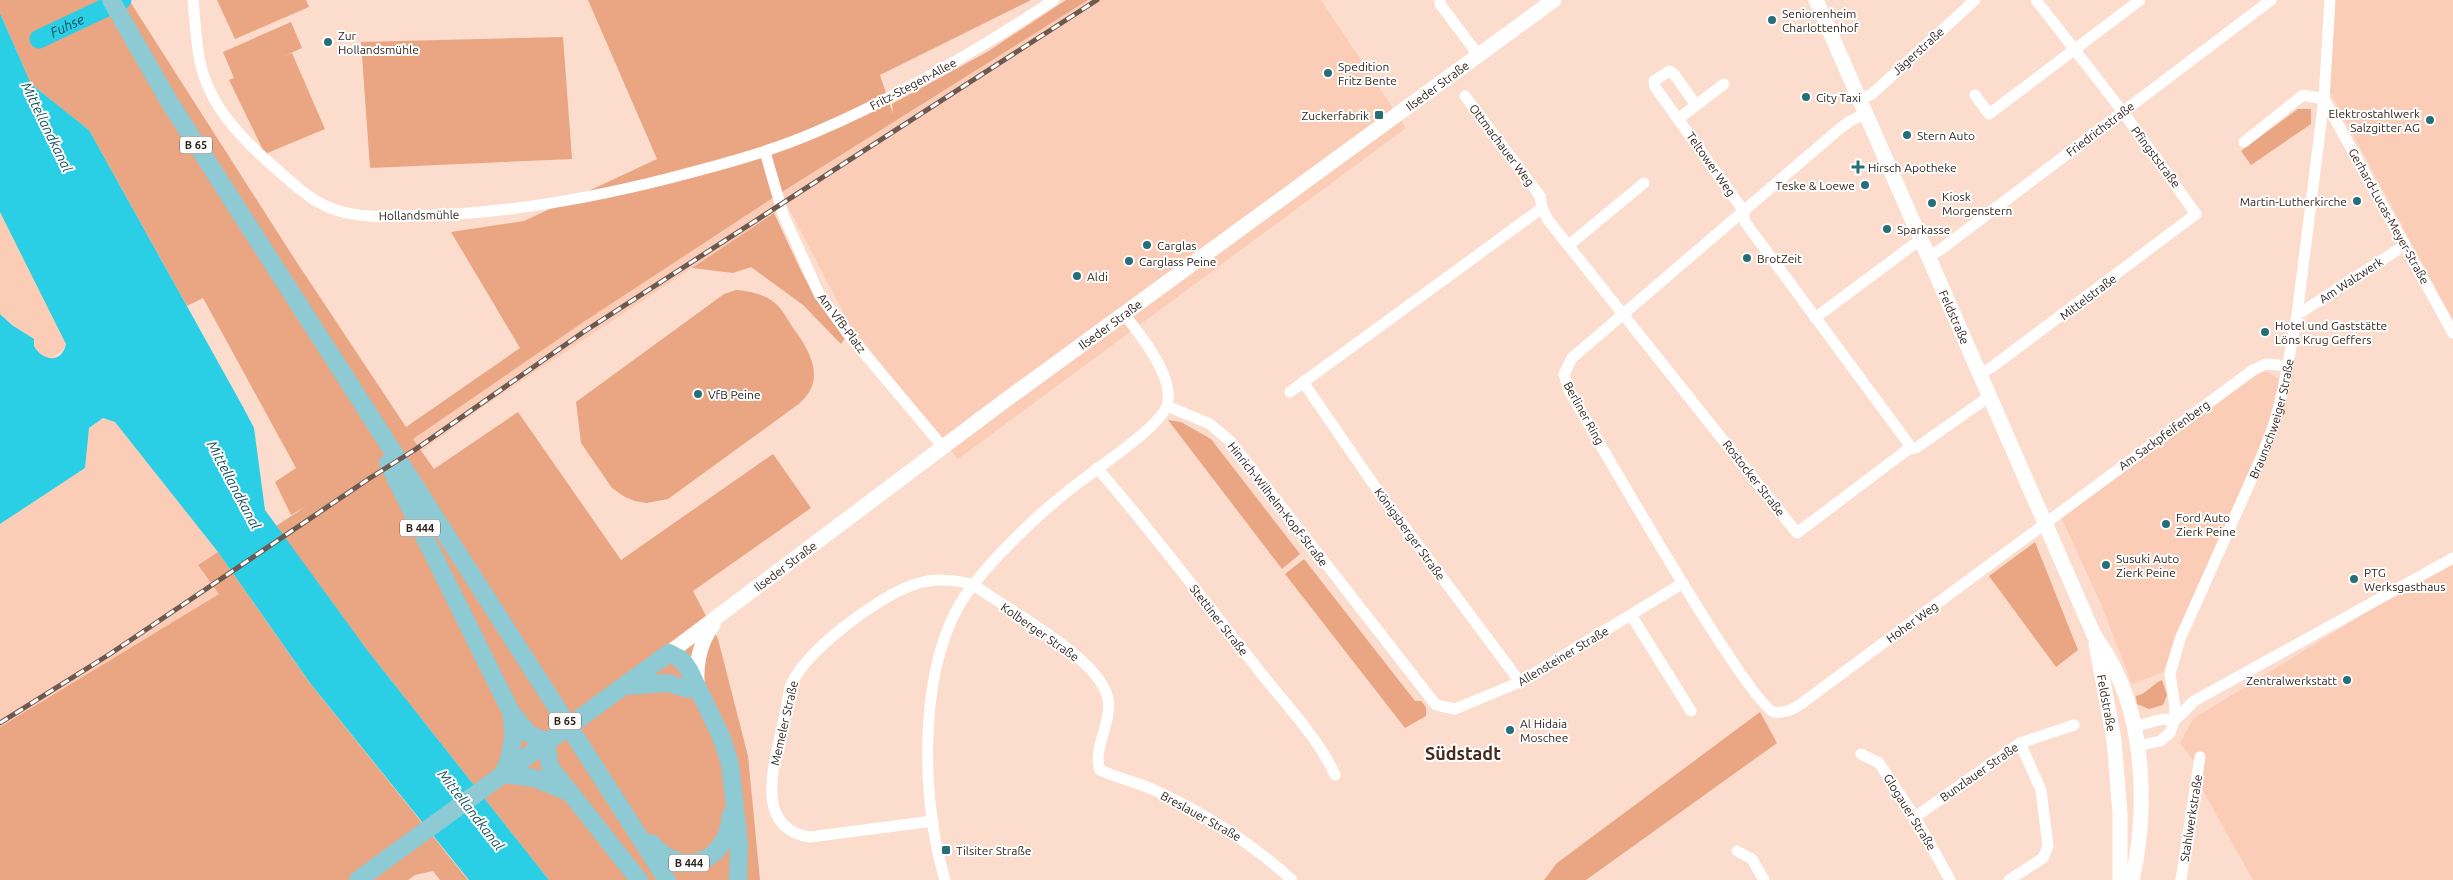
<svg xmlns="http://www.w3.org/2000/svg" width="2453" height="880" viewBox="0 0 2453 880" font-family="Ubuntu,sans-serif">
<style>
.built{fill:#fbcdb7}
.green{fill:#eaa582}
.water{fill:#2acee5}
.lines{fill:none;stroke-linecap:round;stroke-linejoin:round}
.river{stroke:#2acee5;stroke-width:19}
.street{stroke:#fff;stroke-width:11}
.secondary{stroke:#fff;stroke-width:15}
.primary{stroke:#8ecad3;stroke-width:18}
.rail-casing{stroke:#6c5950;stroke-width:5}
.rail{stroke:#fff;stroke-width:3;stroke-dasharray:9;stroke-linecap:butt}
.poi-dot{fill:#266f79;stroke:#fff;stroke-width:2}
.labels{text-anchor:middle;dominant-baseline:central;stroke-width:4;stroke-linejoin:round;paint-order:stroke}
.shield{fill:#fff;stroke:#6b625d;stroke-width:1}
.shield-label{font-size:11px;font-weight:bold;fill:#2c1f18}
.poi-label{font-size:12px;fill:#2c1f18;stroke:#fff;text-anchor:start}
.street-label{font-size:12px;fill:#2c1f18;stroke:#fff}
.water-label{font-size:14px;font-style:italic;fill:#12525b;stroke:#fff}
.district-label{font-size:18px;font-weight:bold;fill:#472a1b;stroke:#fff}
</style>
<rect width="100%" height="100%" fill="#fbdccd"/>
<!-- built -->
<path class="built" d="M1088,0H1321L1406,128L958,459L850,325L787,205L481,408L422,451L413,439L585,321L782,192Z
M2335,0H2453V320L2330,92Z
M0,212L65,338V348L52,358L42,357L21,331L0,314Z
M2264,370L2279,379L2270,423L2176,636L2163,672L2132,684L2101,604L2061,517Z
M100,419H108L115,422L218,552L198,565L219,594L0,727V524L85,468L88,430Z
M2453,559V880H2253L2201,787L2193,760L2180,743L2193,719Z"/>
<!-- green -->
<path class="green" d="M0,0H129L292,255L406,427L520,348L451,232L524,221L657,159L588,0H1031L880,75L893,114L892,104L987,52L1066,0H1088L782,192L585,321L413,439L434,469L518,412L621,560L773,454L811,508L693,591L718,639L748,756L760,880H549L368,651L276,526L308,505L291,515L275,482L296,468L203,298L187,306L89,130L31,84L0,13Z
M217,0H306L309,7L235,39Z
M291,22L302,48L282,57L292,53L325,129L265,154L229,80L234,78L223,52Z
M563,37L572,159L370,168L361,42Z
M2298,109H2311V124L2251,165L2241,151Z
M774,213L801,271L815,297L845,338L841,344L803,305L751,267L733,273L692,268Z
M736,290C750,291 764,294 775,303C782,309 787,318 791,325C808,348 828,378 800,403L668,499L646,503L635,501L625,497L612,488L581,443L576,402L724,294Z
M1168,420L1181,422L1211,439L1300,554L1282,569Z
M2035,542L2078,650L2056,667L1989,576Z
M218,552L309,682L468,880H440L433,871L415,875L408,880H0V727L219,594L198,565Z
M1304,559L1415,701H1421L1426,707V716L1405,728L1285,574Z
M2162,680L2167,695L2163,705L2149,709L2137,704L2136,696C2147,694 2152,684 2162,680Z
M1760,712L1777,743L1586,880H1544L1557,863Z"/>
<!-- water -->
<path class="water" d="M0,13L31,84L89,130L243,407L254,428L265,510L368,651L549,880H469L310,683L218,552L115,422L103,418L89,428L85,468L0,524V314L12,325L34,339V346C42,361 62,364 66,344L0,212Z"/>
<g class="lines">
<!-- river -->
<path class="river" id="s1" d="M39,39L122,0"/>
<!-- street -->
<g class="street">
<path d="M193,0C195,21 196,42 200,62C210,109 246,143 281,173C298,188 314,203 336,210C359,218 384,216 408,216C497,215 584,200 670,178C720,165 770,152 818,131C902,95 978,50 1054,0"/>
<path d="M1440,0V4L1479,56"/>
<path d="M1975,95L1989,114L2140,0"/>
<path d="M1465,96L1540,196L1542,208L1548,220L1797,533L1907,450L1908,443L1745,222L1743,210L1655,87L1654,81L1669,71L1674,74L1696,105"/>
<path d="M2324,99L2453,333"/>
<path d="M1859,100L1872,94L1975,0"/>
<path d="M1865,114L1850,121L1838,130L1572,358L1564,374L1569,390C1592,430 1749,706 1774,712C1791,715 1804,701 1817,692L2253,370L2266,364L2288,366"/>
<path d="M1678,119L1724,84"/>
<path d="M2244,142L2303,95L2324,99"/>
<path d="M765,152L783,214L819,294L848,334L943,447"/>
<path d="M1569,245L1644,183"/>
<path d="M1928,256L1940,250L2271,0"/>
<path d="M2297,315L2405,245"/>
<path d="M1815,318L1913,245L1922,241"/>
<path d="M1980,374L1992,367L2196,214L2123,112L2036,0"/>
<path d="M1303,382L1383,498L1520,682"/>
<path d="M1290,392L1542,208"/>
<path d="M1167,406L1210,424L1231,442L1436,705L1455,709L1520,682L1683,583"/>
<path d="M1907,450L1916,448L1990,396"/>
<path d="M1097,468C1153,532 1204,601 1257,668C1281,699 1320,740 1335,775"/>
<path d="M1631,615L1691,711"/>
<path d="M2174,721L2194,701L2453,558"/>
<path d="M2133,727L2163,719L2174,721"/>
<path id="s2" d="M2137,746L2160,741L2170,733L2174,721L2175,707L2170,674L2180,639L2261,458L2274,424L2283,390L2297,315L2324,99L2330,0"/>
<path d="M1861,754L1879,763L1915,817L1950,880"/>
<path d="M1915,817L2020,743L2074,725"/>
<path d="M933,821L810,837C757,829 772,772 780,737C784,720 787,703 790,687C804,652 877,597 913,585C932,578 955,579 974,585C1007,610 1100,657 1108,699C1112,725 1092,748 1100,770C1117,778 1136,782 1154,790C1205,813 1250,842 1292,880"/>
<path d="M1737,851L1752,859L1764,880"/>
<path d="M945,880C922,802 918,683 957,609C977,572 1035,517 1068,491C1091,472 1155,431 1166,408C1178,381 1140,334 1124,314"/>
<path d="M2009,880L2043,858L2048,846L2041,790L2020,743"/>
<path d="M2181,880L2200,757"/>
</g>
<!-- secondary -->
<g class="secondary">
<path id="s3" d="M1816,0L2094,635C2102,647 2110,659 2116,672C2145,731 2147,817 2132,880"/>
<path id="s4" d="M2096,644L2114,740L2120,813V880"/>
<path id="s5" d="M669,653L999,405L1554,0"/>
<path d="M697,683C696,662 700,642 713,625"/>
</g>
<!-- primary -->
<path class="primary" d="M111,0L170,103L667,880
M388,463L511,712L528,733L546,742
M669,653L682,660L689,670L721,736L730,764L739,843L738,880
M625,686L668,683L688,689
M546,742L550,767L639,880
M502,774L534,778L566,791
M503,774C513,754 515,733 511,712
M651,843C683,880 727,862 731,815
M358,880L669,653"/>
<!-- rail casing -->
<g class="rail-casing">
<path id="rail" d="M0,723L110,654L370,478L416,449L585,331L1097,0"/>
</g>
<!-- rail -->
<use href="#rail" class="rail"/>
</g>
<!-- markers -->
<g class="poi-dot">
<circle cx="1772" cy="20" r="5"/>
<circle cx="328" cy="42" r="5"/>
<circle cx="1328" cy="73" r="5"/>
<circle cx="1806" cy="97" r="5"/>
<rect x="1374" y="110" width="10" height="10" rx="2.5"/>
<circle cx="2430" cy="120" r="5"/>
<circle cx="1907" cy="135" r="5"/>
<path d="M1855.5 159.5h5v5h5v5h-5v5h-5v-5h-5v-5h5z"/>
<circle cx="1865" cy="185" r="5"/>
<circle cx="2357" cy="201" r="5"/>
<circle cx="1932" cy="203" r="5"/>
<circle cx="1887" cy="229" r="5"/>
<circle cx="1147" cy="245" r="5"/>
<circle cx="1747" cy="258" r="5"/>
<circle cx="1129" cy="261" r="5"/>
<circle cx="1077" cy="276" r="5"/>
<circle cx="2265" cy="332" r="5"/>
<circle cx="698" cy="394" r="5"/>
<circle cx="2166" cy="524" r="5"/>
<circle cx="2106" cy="565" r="5"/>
<circle cx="2354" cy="579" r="5"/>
<circle cx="2347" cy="680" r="5"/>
<circle cx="1510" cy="730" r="5"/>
<rect x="941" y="845" width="10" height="10" rx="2.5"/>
</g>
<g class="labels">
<!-- shield labels -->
<g class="shield">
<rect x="180" y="136.5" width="32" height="17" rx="4"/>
<rect x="400" y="519.5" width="40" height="17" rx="4"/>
<rect x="549" y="712.5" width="32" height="17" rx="4"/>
<rect x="669" y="854.5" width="40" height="17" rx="4"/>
</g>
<g class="shield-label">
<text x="196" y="145">B 65</text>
<text x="420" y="528">B 444</text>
<text x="565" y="721">B 65</text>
<text x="689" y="863">B 444</text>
</g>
<!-- poi labels -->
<g class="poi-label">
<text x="1782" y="13">Seniorenheim<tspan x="1782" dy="14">Charlottenhof</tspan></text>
<text x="338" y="35">Zur<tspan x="338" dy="14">Hollandsmühle</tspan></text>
<text x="1338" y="66">Spedition<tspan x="1338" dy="14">Fritz Bente</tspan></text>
<text x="1816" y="97">City Taxi</text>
<text x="2420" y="113" text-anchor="end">Elektrostahlwerk<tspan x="2420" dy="14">Salzgitter AG</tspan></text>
<text x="1369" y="115" text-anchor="end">Zuckerfabrik</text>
<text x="1917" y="135">Stern Auto</text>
<text x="1868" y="167">Hirsch Apotheke</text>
<text x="1855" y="185" text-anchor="end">Teske &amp; Loewe</text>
<text x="1942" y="196">Kiosk<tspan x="1942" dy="14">Morgenstern</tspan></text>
<text x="2347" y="201" text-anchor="end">Martin-Lutherkirche</text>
<text x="1897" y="229">Sparkasse</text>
<text x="1157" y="245">Carglas</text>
<text x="1757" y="258">BrotZeit</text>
<text x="1139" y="261">Carglass Peine</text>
<text x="1087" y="276">Aldi</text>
<text x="2275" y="325">Hotel und Gaststätte<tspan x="2275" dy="14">Löns Krug Geffers</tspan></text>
<text x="708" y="394">VfB Peine</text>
<text x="2176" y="517">Ford Auto<tspan x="2176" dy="14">Zierk Peine</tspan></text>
<text x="2116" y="558">Susuki Auto<tspan x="2116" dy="14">Zierk Peine</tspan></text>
<text x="2364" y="572">PTG<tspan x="2364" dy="14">Werksgasthaus</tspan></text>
<text x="2337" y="680" text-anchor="end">Zentralwerkstatt</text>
<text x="1520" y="723">Al Hidaia<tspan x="1520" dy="14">Moschee</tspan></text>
<text x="956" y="850">Tilsiter Straße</text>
</g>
<!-- street labels -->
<g class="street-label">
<text transform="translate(1918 51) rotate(-42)">Jägerstraße</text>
<text transform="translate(913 84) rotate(-28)">Fritz-Stegen-Allee</text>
<text stroke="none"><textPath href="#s5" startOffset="955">Ilseder Straße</textPath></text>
<text transform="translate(2100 129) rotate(-37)">Friedrichstraße</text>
<text transform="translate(1502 145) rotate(53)">Ottmachauer Weg</text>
<text transform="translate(2156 157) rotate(53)">Pfingststraße</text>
<text transform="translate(1711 164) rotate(55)">Teltower Weg</text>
<text transform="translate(419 215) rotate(-1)">Hollandsmühle</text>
<text transform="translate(2389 216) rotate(61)">Gerhard-Lucas-Meyer-Straße</text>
<text transform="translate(2351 280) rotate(-33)">Am Walzwerk</text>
<text transform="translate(2088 297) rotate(-37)">Mittelstraße</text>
<text stroke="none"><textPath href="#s3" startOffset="346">Feldstraße</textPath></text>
<text transform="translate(842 323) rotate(53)">Am VfB-Platz</text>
<text stroke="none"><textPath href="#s5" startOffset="550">Ilseder Straße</textPath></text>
<text transform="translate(1584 413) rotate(61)">Berliner Ring</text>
<text stroke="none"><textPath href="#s2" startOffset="372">Braunschweiger Straße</textPath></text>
<text transform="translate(2164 435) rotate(-36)">Am Sackpfeifenberg</text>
<text transform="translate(1754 478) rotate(52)">Rostocker Straße</text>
<text transform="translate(1278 504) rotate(52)">Hinrich-Wilhelm-Kopf-Straße</text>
<text transform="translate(1410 534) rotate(54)">Königsberger Straße</text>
<text stroke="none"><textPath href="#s5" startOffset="145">Ilseder Straße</textPath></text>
<text transform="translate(1219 620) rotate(52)">Stettiner Straße</text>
<text transform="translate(1912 622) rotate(-36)">Hoher Weg</text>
<text transform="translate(1040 632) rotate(35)">Kolberger Straße</text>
<text transform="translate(1563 656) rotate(-31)">Allensteiner Straße</text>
<text stroke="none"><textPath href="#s4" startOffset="60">Feldstraße</textPath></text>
<text transform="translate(784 723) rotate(-77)">Memeler Straße</text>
<text transform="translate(1979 772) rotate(-35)">Bunzlauer Straße</text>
<text transform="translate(1910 812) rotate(58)">Glogauer Straße</text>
<text transform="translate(1201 816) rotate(29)">Breslauer Straße</text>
<text transform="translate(2191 818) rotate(-81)">Stahlwerkstraße</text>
</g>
<!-- water labels -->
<g class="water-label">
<text stroke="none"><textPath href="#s1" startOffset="31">Fuhse</textPath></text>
<text transform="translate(47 127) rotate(64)">Mittellandkanal</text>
<text transform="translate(234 485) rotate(62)">Mittellandkanal</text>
<text transform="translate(471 810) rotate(52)">Mittellandkanal</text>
</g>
<!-- district labels -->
<g class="district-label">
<text x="1463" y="753">Südstadt</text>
</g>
</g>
</svg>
